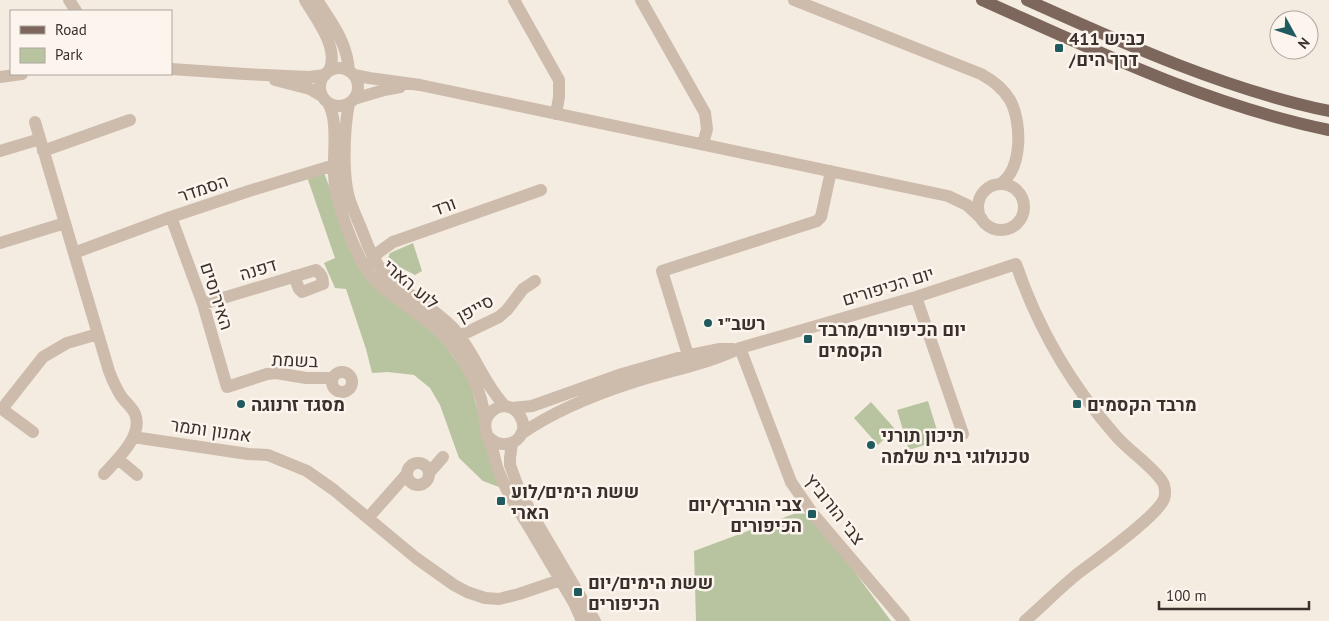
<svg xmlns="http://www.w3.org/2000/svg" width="1329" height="621" viewBox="0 0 1329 621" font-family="'PT Sans',Heebo,sans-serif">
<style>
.green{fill:#b8c4a0}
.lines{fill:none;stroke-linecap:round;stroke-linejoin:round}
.minor{stroke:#cdbbac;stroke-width:12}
.major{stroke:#7d675c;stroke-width:12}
.poi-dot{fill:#1f5a5e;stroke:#fbf5ee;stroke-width:2}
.labels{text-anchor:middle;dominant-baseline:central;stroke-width:5;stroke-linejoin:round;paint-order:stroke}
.poi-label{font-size:18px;font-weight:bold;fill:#3b302b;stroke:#fbf5ee;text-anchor:start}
.street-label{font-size:18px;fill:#3b302b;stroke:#fbf5ee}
</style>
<rect width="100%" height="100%" fill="#f4ebe1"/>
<!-- green -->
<path class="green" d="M324,173L361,267L434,330L469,379L499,487L483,481L459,458L440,405L430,388L414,375L388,372L372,373L366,349L346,289L335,288L324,263L335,258L307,177Z
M413,243L422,271L415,275L390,262L388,258L390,253Z
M928,401L940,440L909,450L897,410Z
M871,402L895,429L878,445L854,418Z
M796,513L809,514L819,524L891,621H696L694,551Z"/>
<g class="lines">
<!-- minor -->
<path class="minor" d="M69,0L76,11
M305,0C316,19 340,48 329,71
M317,0C332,23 347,42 349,71
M514,0L559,80V97L556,114
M641,0L705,113L707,129L703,144
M794,0L981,74C992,80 1003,88 1010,100C1022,122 1023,169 1000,184
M320 87a19 19 0 1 1 38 0a19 19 0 1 1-38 0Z
M171,69L245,74L309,77L325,75
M354,75L369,78L420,85L948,196L967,205L982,219
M0,77L22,74
M275,80L310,89L322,96
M354,99L384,90L400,87
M328,103C340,123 331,161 335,185C339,210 351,242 363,264C373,283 391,294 407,306C420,315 432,324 443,335C464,357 484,391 485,423
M349,103C344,129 342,177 350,201C354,212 359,223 363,233C369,249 375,264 387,276C407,295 433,307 453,328C474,351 483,383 505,406
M35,122L109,371C112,379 116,388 121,396C125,402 132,407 135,414C144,435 116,461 104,474
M0,151L40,139
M43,151L130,120
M978 207a23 23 0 1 1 46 0a23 23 0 1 1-46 0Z
M171,217L203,304L227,387L267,374L276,373L306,378H333
M0,243L65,223
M74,253L171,217L249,191L341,163
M369,264L379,252L393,242L541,190
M916,297L963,434
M203,304L316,270C321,274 323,277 323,284L302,292L299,289L294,276
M453,339L499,317L507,310L523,289L535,281
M740,348L791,482L813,514L904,621
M688,355L662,271L817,221L821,217L831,171
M332 382a10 10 0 1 1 20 0a10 10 0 1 1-20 0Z
M512,408L532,406L622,374L685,356L720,349H733
M33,432L2,409L43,357L67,343L98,334
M521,434C554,411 599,393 637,381C672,370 707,364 740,348L916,297L1016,264C1038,329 1070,384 1116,436C1129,451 1151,465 1162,481C1165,485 1166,494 1164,499C1157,517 1094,561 1076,575C1058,590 1042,606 1025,621
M487,435C504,456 533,437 520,416C517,410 511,407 505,406C500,406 494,409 491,412C479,424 489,438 493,451C495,460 497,469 501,477C508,495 519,511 529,527C544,552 559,578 574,603L582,621
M133,437L248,454L268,455L307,471L334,490L416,558L454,585L467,592L485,598L499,599L519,594L569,577
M512,443L510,458V465L518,487L533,516L595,621
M118,459L137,475
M407 474a11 11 0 1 1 22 0a11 11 0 1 1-22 0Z
M429,473L443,457
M368,518L406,475"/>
<!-- major -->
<path class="major" d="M982,0C1094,50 1207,105 1329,130
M1027,0C1125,44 1224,89 1329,111"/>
</g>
<!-- markers -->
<g class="poi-dot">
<rect x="1054" y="43" width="10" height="10" rx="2.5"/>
<circle cx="708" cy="323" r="5"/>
<rect x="803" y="334" width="10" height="10" rx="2.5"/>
<circle cx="241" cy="404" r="5"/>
<rect x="1072" y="399" width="10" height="10" rx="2.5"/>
<circle cx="871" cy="445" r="5"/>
<rect x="496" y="496" width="10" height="10" rx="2.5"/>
<rect x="807" y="509" width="10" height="10" rx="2.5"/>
<rect x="573" y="587" width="10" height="10" rx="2.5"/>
</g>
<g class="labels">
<!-- poi labels -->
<g class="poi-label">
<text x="1069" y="38">כביש 411<tspan x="1069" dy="21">/דרך הים</tspan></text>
<text x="718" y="323">רשב"י</text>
<text x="818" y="329">יום הכיפורים/מרבד<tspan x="818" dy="21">הקסמים</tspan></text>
<text x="251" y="404">מסגד זרנוגה</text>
<text x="1087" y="404">מרבד הקסמים</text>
<text x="881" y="435">תיכון תורני<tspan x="881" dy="21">טכנולוגי בית שלמה</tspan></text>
<text x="511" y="491">ששת הימים/לוע<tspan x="511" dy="21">הארי</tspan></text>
<text x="802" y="504" text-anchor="end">צבי הורביץ/יום<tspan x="802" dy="21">הכיפורים</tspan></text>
<text x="588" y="582">ששת הימים/יום<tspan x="588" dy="21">הכיפורים</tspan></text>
</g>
<!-- street labels -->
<g class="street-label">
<text transform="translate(203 188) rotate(-19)">הסמדר</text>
<text transform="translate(444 206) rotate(-20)">ורד</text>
<text transform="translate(258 269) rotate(-17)">דפנה</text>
<text transform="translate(411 284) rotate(40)">לוע הארי</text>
<text transform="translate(888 286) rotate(-17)">יום הכיפורים</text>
<text transform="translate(217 296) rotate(72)">האירוסים</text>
<text transform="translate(475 308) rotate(-28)">סייפן</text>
<text transform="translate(295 360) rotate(2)">בשמת</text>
<text transform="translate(211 430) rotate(8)">אמנון ותמר</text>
<text transform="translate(835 509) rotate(52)">צבי הורוביץ</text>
</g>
</g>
<!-- legend -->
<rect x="10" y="10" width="162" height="65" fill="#fbf5ee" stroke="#aea6a0"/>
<rect x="20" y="26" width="25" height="8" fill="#7d675c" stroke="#aea6a0"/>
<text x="55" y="35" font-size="15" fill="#3b302b">Road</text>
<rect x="20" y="48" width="25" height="15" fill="#b8c4a0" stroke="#aea6a0"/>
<text x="55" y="60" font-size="15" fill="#3b302b">Park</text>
<!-- north arrow -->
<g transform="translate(1294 35) rotate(130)"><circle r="24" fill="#fbf5ee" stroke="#aea6a0"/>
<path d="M0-4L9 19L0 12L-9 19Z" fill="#1f5a5e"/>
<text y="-8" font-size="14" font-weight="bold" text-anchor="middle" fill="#3b302b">N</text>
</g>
<!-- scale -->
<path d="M1159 601v8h150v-8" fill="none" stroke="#3b302b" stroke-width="2.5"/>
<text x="1166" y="601" font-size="15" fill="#3b302b" stroke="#fbf5ee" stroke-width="4" paint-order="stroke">100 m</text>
</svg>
